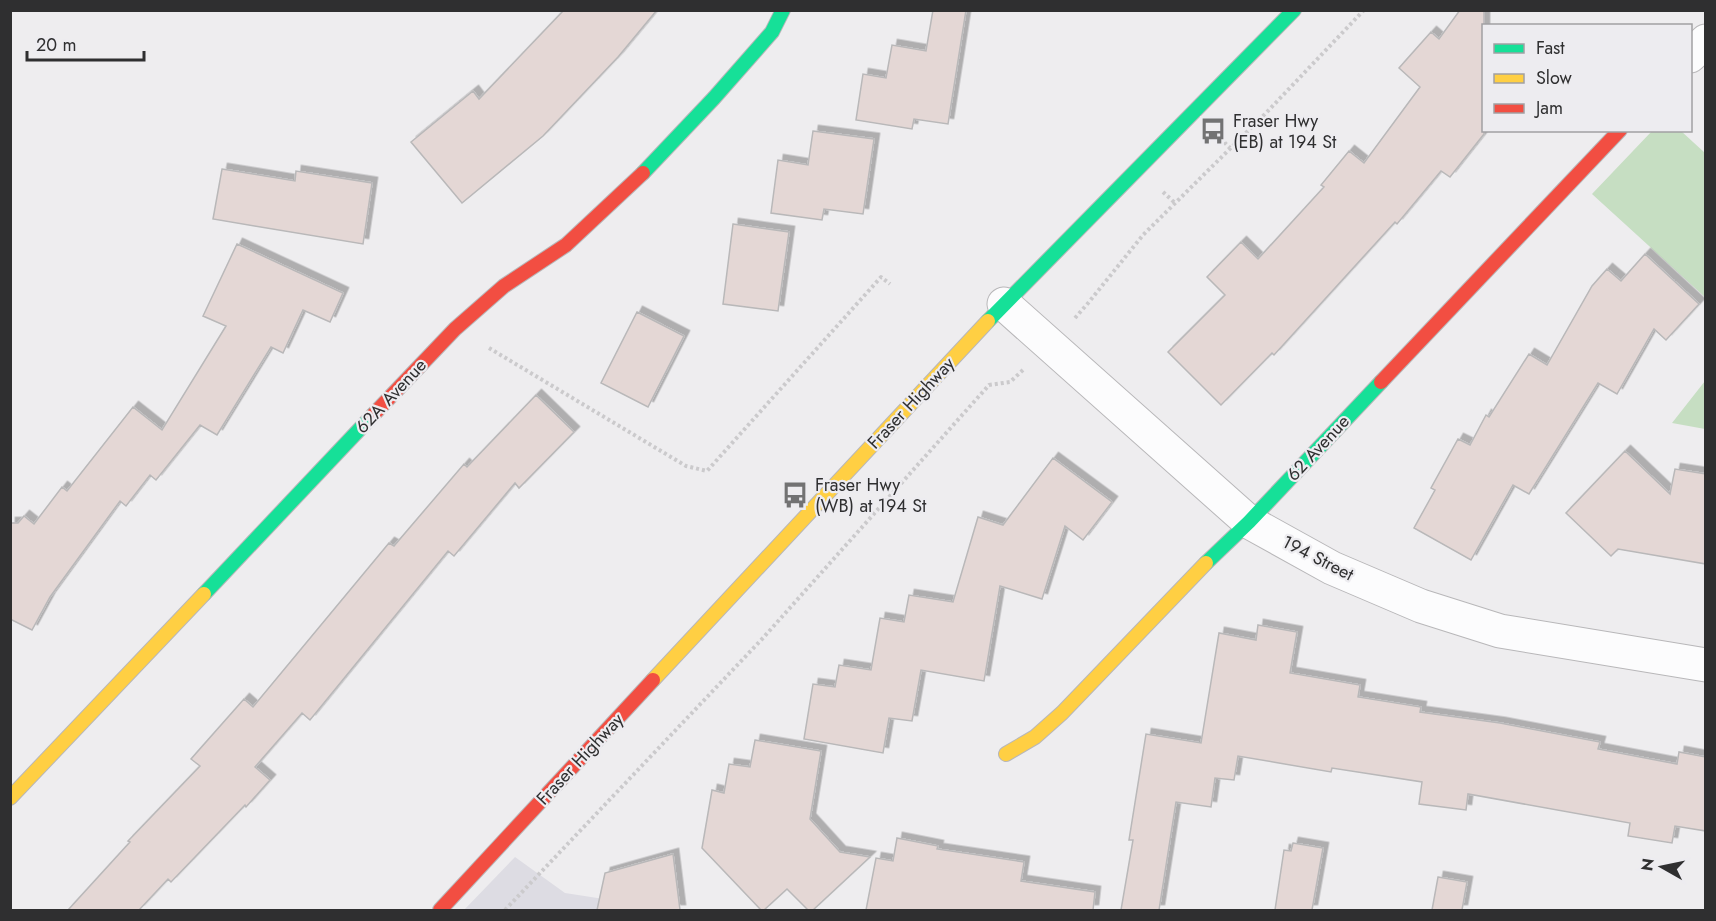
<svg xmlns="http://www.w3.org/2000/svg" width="1716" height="921" viewBox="0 0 1716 921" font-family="Jost,sans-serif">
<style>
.built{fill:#dddce3}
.green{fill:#c6dec2}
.building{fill:#e4d7d5;stroke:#b9b8b9;stroke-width:1.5;filter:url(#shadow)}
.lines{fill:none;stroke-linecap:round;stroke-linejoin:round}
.street-casing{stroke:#b8b7b9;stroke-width:35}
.fast-casing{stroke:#b8b7b9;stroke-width:16}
.slow-casing{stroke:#b8b7b9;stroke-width:16}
.jam-casing{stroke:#b8b7b9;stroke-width:16}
.path{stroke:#cbcacc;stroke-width:4;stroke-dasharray:3 3;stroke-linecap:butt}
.street{stroke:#fcfcfd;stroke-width:33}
.fast{stroke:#16e098;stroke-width:14}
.slow{stroke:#ffcf43;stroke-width:14}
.jam{stroke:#f24e42;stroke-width:14}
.labels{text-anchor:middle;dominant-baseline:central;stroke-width:4.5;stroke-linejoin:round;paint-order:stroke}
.poi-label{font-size:18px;fill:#2f2f30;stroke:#edecf0;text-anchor:start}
.street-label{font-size:18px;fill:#2f2f30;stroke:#edecf0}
</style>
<defs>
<filter id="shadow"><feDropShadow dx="5.5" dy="-5.5" stdDeviation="0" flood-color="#0004"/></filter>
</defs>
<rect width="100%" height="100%" fill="#eeedef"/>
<!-- built -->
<path class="built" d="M515,857L565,893L675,910H464Z"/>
<!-- green -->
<path class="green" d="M1652,131H1681L1705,153V297L1592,194Z
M1705,381V429L1672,423Z"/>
<!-- building -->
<path class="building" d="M564,10H657L618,57L543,136L462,203L411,142L473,91L479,99Z
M933,10H966L948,124L914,119L912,129L856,120L863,74L886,78L892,45L926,51Z
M1460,10H1484V134L1450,177L1441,171L1397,224L1395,222L1274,355L1272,353L1221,405L1168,352L1225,295L1207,277L1241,242L1258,259L1324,187L1321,185L1349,151L1364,163L1420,87L1399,68L1431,32L1439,39Z
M813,131L874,139L863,214L824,209L822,220L771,213L778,160L808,165Z
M222,169L295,181L296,171L372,183L363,244L213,219Z
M733,224L789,232L778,311L723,304Z
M237,244L343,293L330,322L303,310L283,353L271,347L217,435L200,425L156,480L150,475L126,506L120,501L50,597L32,630L10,619V523H18L24,516L34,524L62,487L67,491L133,407L162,430L226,326L203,316Z
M1645,254L1699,304L1666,340L1654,329L1617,394L1598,383L1529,494L1513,485L1471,560L1414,528L1435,490L1431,488L1458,439L1470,445L1486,415L1489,417L1529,354L1547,365L1592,286L1607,269L1621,281Z
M637,312L684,336L648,407L601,383Z
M536,395L574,432L519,488L515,483L454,556L448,551L310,720L302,713L255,767L270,780L246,807L245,805L171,882L168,879L139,910H68L130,842L128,841L200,766L191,759L244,699L253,707L389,543L394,546L464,464L467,467Z
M1625,451L1670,494L1675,469L1706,474V564L1618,549L1611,556L1566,513Z
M1053,458L1112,502L1083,540L1065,526L1042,599L1000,586L984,681L921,670L912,721L889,718L883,753L804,739L813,684L835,687L839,665L871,670L880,618L904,622L909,595L953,602L978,517L1003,525Z
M1258,625L1297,632L1290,673L1360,685L1358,697L1421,707L1420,712L1500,723L1600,742L1598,749L1677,764L1679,752L1706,757V831L1675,826L1672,843L1628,836L1630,823L1468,794L1466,810L1419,804L1422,782L1332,768L1331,772L1238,756L1234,780L1215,778L1211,807L1176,802L1159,910H1121L1133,840H1129L1146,734L1201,743L1219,633L1256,640Z
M755,740L821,751L810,819L840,852L870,857L813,910H808L787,889L764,910H761L702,848L712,790L724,793L729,764L750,767Z
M897,838L938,846L937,849L1024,862L1021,881L1095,892L1093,910H866L876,858L893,861Z
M1293,843L1323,848L1312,910H1275L1284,850L1291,851Z
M673,854L680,910H597L605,873Z
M1438,877L1467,882L1462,910H1432Z"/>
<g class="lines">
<!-- street casing -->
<g class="street-casing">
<path id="street" d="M1690,56L1706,41
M1004,304L1249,522L1332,568L1421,606L1500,631L1706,665"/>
</g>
<!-- fast casing -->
<g class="fast-casing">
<path id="fast" d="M643,173L714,98L772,32L783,10
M988,321L1294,10
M1206,563L1249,522L1381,382
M204,594L373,415"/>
</g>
<!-- slow casing -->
<g class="slow-casing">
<path id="slow" d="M653,680L988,321
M1006,754L1035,737L1062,713L1206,563
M10,798L204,594"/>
</g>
<!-- jam casing -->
<g class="jam-casing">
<path id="jam" d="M1381,382L1620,130
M373,415L455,329L504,286L566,245L643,173
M440,910L653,680"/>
</g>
<!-- path -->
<path class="path" d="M1220,138L1230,148
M1163,192L1175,203
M1075,318L1089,302L1143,235L1266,113L1364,10
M489,348L686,466L707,471L881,277L890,284
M505,910L763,638L989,385L1010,382L1023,370"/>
<!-- street -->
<use href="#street" class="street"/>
<!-- fast -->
<use href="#fast" class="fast"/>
<!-- slow -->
<use href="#slow" class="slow"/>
<!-- jam -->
<use href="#jam" class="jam"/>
</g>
<!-- icons -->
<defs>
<g id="bus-bare" transform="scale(2.07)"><path d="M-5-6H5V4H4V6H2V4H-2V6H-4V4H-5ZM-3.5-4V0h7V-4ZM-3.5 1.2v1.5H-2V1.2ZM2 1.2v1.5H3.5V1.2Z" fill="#727273" stroke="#edecf0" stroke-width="2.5" paint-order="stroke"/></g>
</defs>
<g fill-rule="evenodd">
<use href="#bus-bare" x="1213" y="131"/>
<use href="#bus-bare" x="795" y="495"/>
</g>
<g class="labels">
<!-- poi labels -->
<g class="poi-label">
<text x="1233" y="121">Fraser Hwy<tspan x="1233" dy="21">(EB) at 194 St</tspan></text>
<text x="815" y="485">Fraser Hwy<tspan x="815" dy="21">(WB) at 194 St</tspan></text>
</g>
<!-- street labels -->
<g class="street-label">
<text transform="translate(391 396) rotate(-47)">62A Avenue</text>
<text transform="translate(911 403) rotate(-47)">Fraser Highway</text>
<text transform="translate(1318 448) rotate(-47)">62 Avenue</text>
<text transform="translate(1318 558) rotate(27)">194 Street</text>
<text transform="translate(580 759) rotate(-47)">Fraser Highway</text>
</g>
</g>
<!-- border -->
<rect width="1716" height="921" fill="none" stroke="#2f2f30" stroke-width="24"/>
<!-- legend -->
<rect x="1482" y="24" width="210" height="108" fill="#edecf0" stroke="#a1a0a3" stroke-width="1.5"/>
<rect x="1494" y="44" width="30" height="9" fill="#16e098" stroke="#a1a0a3" stroke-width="1.5"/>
<text x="1536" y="54" font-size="18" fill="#2f2f30">Fast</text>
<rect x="1494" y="74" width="30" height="9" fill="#ffcf43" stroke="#a1a0a3" stroke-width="1.5"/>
<text x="1536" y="84" font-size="18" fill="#2f2f30">Slow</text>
<rect x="1494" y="104" width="30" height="9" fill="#f24e42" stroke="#a1a0a3" stroke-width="1.5"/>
<text x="1536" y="114" font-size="18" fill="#2f2f30">Jam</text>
<!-- north arrow -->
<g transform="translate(1662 867) rotate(279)" stroke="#edecf0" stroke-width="4.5" paint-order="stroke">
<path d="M0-4.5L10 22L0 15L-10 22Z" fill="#2f2f30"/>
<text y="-9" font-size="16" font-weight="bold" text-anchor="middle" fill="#2f2f30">N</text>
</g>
<!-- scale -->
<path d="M27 51v9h117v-9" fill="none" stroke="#2f2f30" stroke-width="3"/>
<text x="36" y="51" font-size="18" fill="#2f2f30" stroke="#edecf0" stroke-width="4.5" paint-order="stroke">20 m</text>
</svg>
